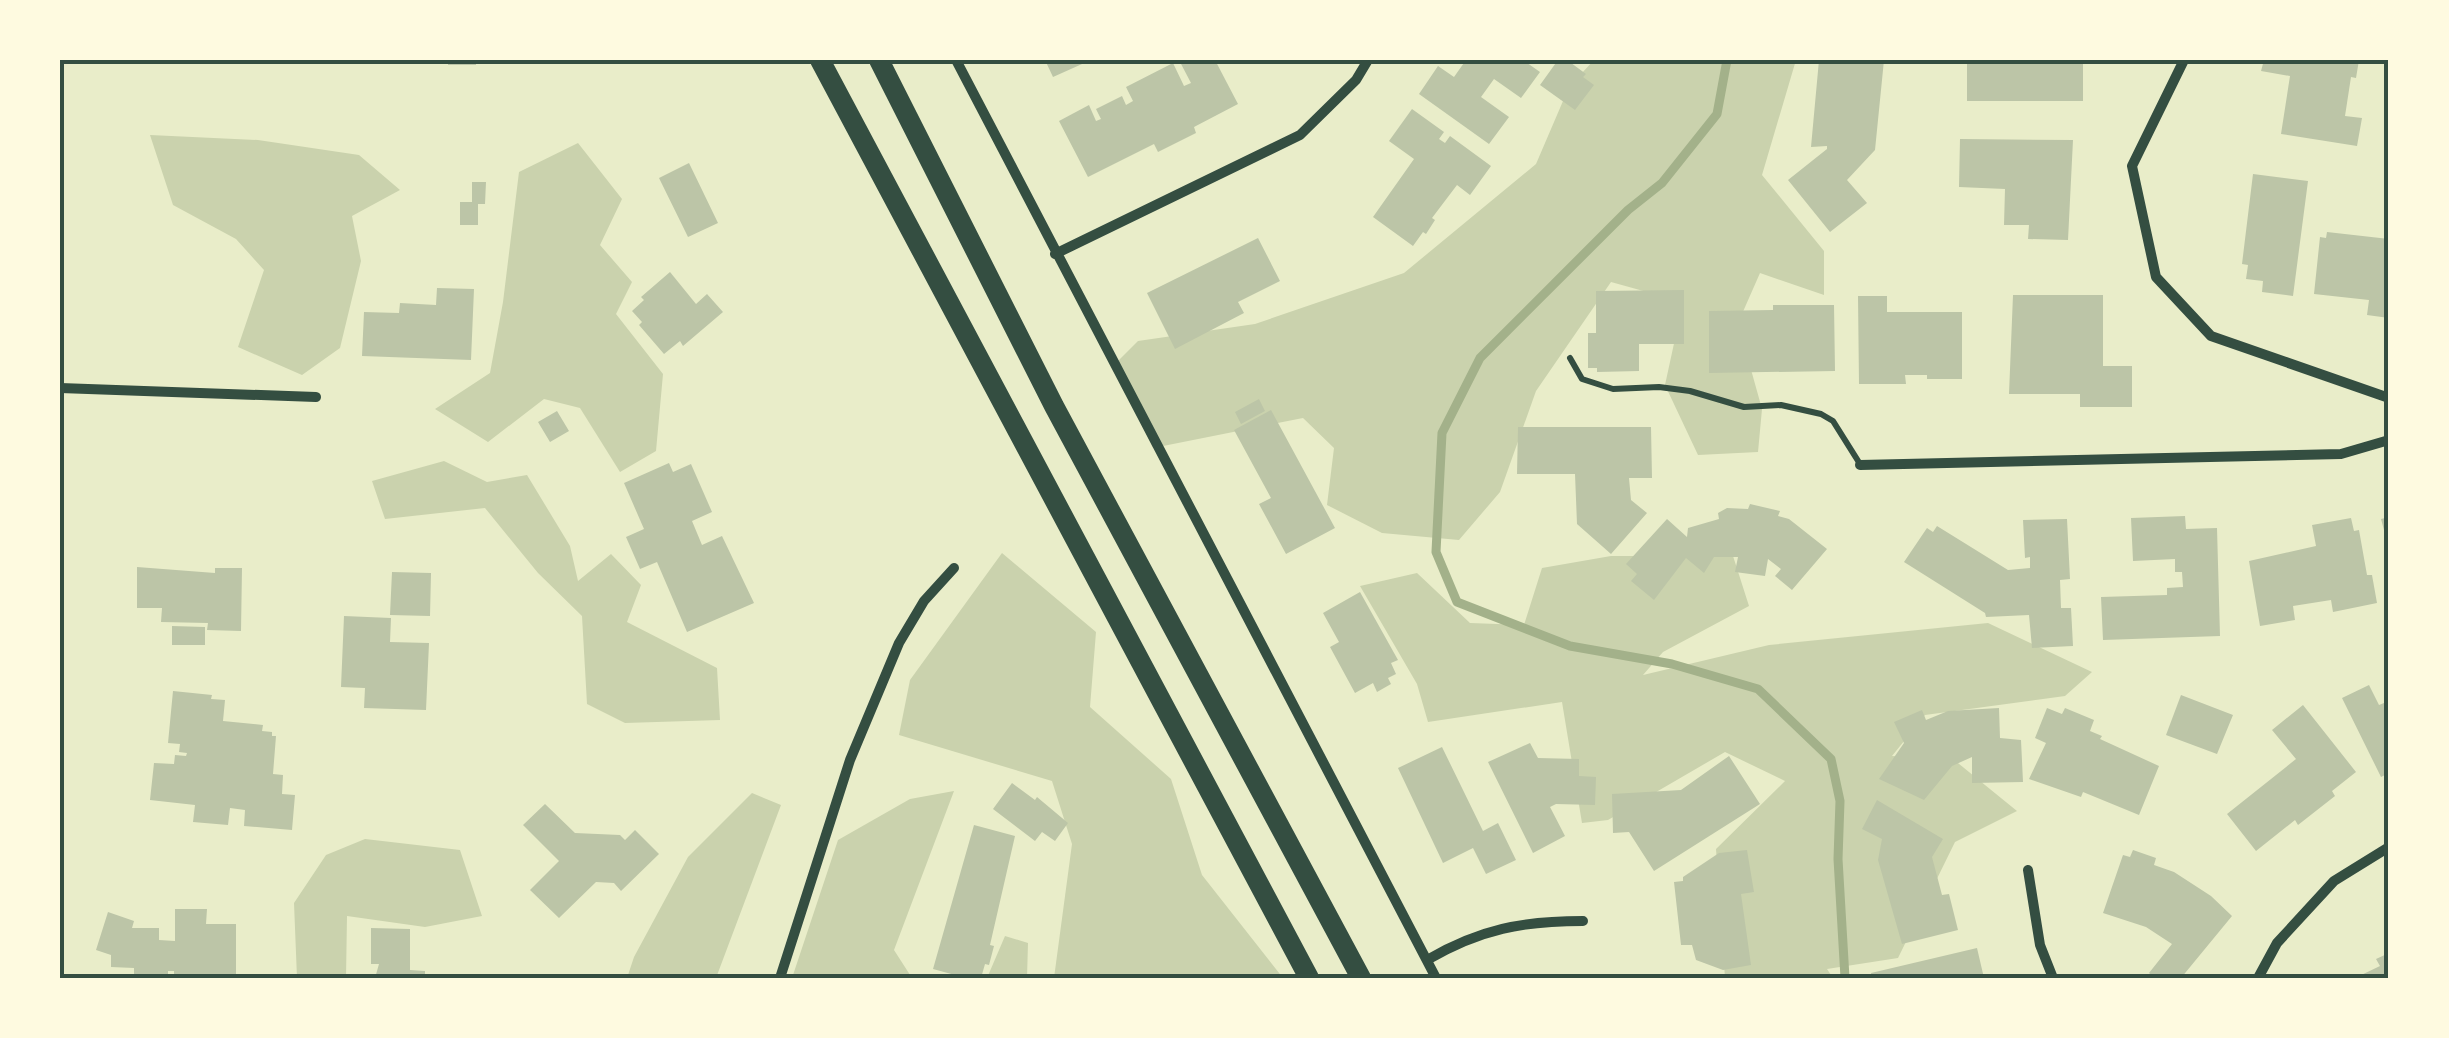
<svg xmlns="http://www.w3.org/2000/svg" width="2449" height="1038" viewBox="0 0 2449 1038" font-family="'Archivo Narrow',sans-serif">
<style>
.green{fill:#cad2ad}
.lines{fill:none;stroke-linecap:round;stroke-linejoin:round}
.stream{stroke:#a3b18a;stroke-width:9}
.building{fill:#bcc5a7}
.service{stroke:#344e41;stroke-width:6}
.minor{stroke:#344e41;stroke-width:10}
.trunk{stroke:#344e41;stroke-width:20}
.neatline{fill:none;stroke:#344e41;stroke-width:4}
</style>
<rect width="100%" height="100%" fill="#e9edc9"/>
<!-- green -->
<path class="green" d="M1594,60H1796L1762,175L1824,251V295L1760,273L1738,323L1762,409L1758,452L1698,455L1665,385L1683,302L1611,282L1536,391L1500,492L1459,540L1382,533L1327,505L1334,448L1303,418L1153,448L1114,365L1138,341L1255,324L1404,273L1536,164L1569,87Z
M150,135L258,140L359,155L400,190L352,216L361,261L340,348L302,375L238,347L264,270L236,239L173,205Z
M578,143L622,199L600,245L632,282L616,314L663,374L656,451L620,472L580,408L544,399L488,442L435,409L490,373L503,302L519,172Z
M444,461L487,482L527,475L570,546L578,581L611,554L641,585L627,622L717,668L720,720L625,723L587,704L582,616L538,573L485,508L385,519L372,481Z
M1002,553L1096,632L1090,707L1171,779L1202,875L1283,978H1054L1072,844L1052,781L899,735L910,680Z
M1611,556H1733L1749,606L1663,652L1643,675L1769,645L1988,623L2092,672L2065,696L1925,715L1892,756L1953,759L2017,811L1955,842L1898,958L1827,969L1833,978H1725L1716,849L1785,781L1725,752L1608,820L1582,823L1562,702L1428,722L1417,684L1360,586L1417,573L1470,623L1524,625L1542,568Z
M954,791L894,950L912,978H792L838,840L910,799Z
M752,793L781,805L716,978H627L634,957L688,857Z
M365,839L460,850L482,916L425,927L347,916L346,978H297L294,903L326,855Z
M1005,936L1028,943L1027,978H987Z"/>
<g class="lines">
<!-- stream -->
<path class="stream" d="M1727,60L1717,114L1662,183L1628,210L1480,358L1442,433L1436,552L1457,602L1570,646L1672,664L1758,689L1831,759L1840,801L1838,859L1845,978"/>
</g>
<!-- building -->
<path class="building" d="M448,60H476V65H448Z
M1045,60H1091L1053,77Z
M1184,60H1215L1238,104L1194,127L1196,133L1158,152L1154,144L1088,177L1059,121L1089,105L1096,121L1101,119L1096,109L1122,96L1126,105L1133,101L1126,87L1173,63L1184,86L1191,83L1180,62Z
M1466,60H1523L1540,72L1521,98L1494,79L1481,97L1509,117L1489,144L1419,94L1438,66L1454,77Z
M1558,60H1567L1586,74L1583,77L1594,85L1575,110L1540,85Z
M1819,60H1884L1875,150L1847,180L1867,203L1830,232L1788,180L1827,149V146L1811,147Z
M1967,60H2083V101H1967Z
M2264,60H2359L2356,78L2351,77L2345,116L2362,118L2357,146L2281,134L2290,76L2261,71Z
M1412,109L1444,132L1439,139L1445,143L1450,136L1491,166L1470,195L1457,185L1432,218L1435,220L1426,234L1423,232L1413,246L1373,217L1414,159L1389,141Z
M1960,139L2073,140L2068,240L2028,239L2029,225H2004L2005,189L1959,187Z
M689,163L718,223L688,237L659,178Z
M2253,174L2308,181L2293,296L2262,292L2263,281L2246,279L2248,265L2242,264Z
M472,182H486L485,204H478V225H460V202H472Z
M2327,232L2389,239V318L2367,315L2369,300L2314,294L2320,237L2326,238Z
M1258,238L1280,281L1238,302L1244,313L1175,349L1147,293Z
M670,272L696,304L707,294L723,312L683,346L680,341L664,354L639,325L642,322L632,311L644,300L641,297Z
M437,288L474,289L471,360L362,356L364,312L399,313L400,303L436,305Z
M1684,290V344H1639V371L1597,372V368H1588V333H1596V291Z
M2013,295H2103V366H2132V407H2080V394H2009Z
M1858,296H1887V312H1962V379H1927V375H1905L1906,384H1859Z
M1773,305H1834L1835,371L1709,373V311L1773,310Z
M1259,399L1265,411L1241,424L1235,412Z
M1271,410L1335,528L1286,554L1259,504L1271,498L1234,430Z
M557,411L569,431L550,442L538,422Z
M1518,427H1651L1652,478H1629L1631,500L1647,513L1611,554L1577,524L1575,474H1517Z
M669,463L673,472L691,464L712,512L692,521L702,545L722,536L754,603L687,632L657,562L640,569L626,537L644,529L624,483Z
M1750,504L1780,511L1778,516L1789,519L1827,549L1792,590L1775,576L1781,569L1768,559L1765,576L1735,572L1738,557H1714L1704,573L1686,558L1654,600L1631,581L1637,574L1626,564L1667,519L1687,537L1688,528L1719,519L1718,513L1727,508L1748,509Z
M2185,516L2186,529L2217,528L2220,636L2103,640L2101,597L2167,595V588L2183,587L2182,572H2175V559L2133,561L2131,518Z
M2389,517V545H2388L2381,519Z
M2351,518L2354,531L2359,530L2367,575H2372L2377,603L2333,612L2331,600L2293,606L2295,620L2260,626L2249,561L2316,546L2312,525Z
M2067,519L2070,579L2060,580L2061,608H2071L2073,646L2032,648L2029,615L1986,617L1985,613L1904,562L1927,528L1933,532L1937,526L2008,570L2030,568V557L2025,558L2023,520Z
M137,567L215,573V568H242L241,631L207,630L208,623L161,622L162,608H137Z
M392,572L431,573L430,616L390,615Z
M1360,592L1398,660L1391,663L1396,674L1388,678L1391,684L1377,692L1373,683L1355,693L1330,647L1339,642L1323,613Z
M344,616L391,618L390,642L429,643L426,710L364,708L365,688L341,687Z
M172,626L205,627V645H172Z
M2369,685L2379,705L2389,701V773L2381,777L2342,698Z
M173,691L212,695L211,699L225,700L223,721L263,725L262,731L272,732V736H276L273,774L283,775L282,794L295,795L292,830L244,826L245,810L230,808L228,825L193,822L195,805L150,800L154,763L174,764L175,755L186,756L187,753L179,752L180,744L168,743Z
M2181,695L2233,715L2217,754L2166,735Z
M2303,705L2356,772L2332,791L2335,796L2298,825L2295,820L2256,851L2227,814L2296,759L2272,730Z
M1999,708L2000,738L2021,740L2023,782L1972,783V757L1952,766L1924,800L1879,779L1904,743L1894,722L1922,710L1926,720L1948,711Z
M2047,708L2062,714L2065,708L2094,720L2090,731L2102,736L2100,739L2159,766L2139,815L2083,792L2081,797L2029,779L2046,743L2035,738Z
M1530,743L1538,758L1579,759V776L1596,777L1595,805L1556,804L1550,807L1565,836L1533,853L1488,762Z
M1442,747L1483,831L1498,823L1516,860L1486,874L1473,848L1443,863L1398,768Z
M1729,756L1760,804L1654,871L1629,832L1613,833L1612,794L1681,790Z
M1012,783L1035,800L1037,797L1068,823L1055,841L1042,832L1035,841L993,809Z
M1877,800L1943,839L1932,857L1942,895L1949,894L1958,930L1902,944L1878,860L1882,839L1862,829Z
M545,804L575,833L620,835L625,840L635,830L659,854L621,891L614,883L596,882L559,918L530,890L559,861L523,825Z
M974,825L1015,836L990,945L994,946L989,965L985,964L981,978H966L933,969Z
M1747,850L1754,892L1741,894L1751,965L1723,970L1696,960L1692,945H1681L1674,882L1683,881V877L1719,853Z
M2133,850L2156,858L2154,865L2174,872L2211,896L2232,916L2181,978H2155L2149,973L2172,944L2146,927L2103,913L2123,855L2130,857Z
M175,909H207L206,924H236V978H174V971H168V978H134V968L111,967V955L96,950L108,912L134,921L132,928H159V940L175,941Z
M371,928L410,929V970L425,971V978H375L379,964H371Z
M1977,948L1984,978H1872L1871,973Z
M2389,953V978H2355L2380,966L2376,959Z"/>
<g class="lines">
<!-- service -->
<path class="service" d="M1570,358L1582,379L1613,389L1659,387L1690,391L1744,407L1781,405L1821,414L1833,421L1860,464"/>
<!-- minor -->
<path class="minor" d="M956,60L1436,978
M2184,60L2132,166L2156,277L2211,336L2389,398
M1055,254L1300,135L1356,80L1368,60
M60,388L316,397
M1860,465L2341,454L2389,440
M2028,870L2040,945L2053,978
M1427,960C1480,929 1523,921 1583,921
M780,978L850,760L899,643L924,601L954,568
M2258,978L2277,943L2334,881L2389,847"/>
<!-- trunk -->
<path class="trunk" d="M820,60L1309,978
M879,60L1054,406L1361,978"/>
</g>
<!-- border -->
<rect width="2449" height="1038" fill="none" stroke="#fefae0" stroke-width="125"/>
<rect x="62" y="62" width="2324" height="914" class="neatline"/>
</svg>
